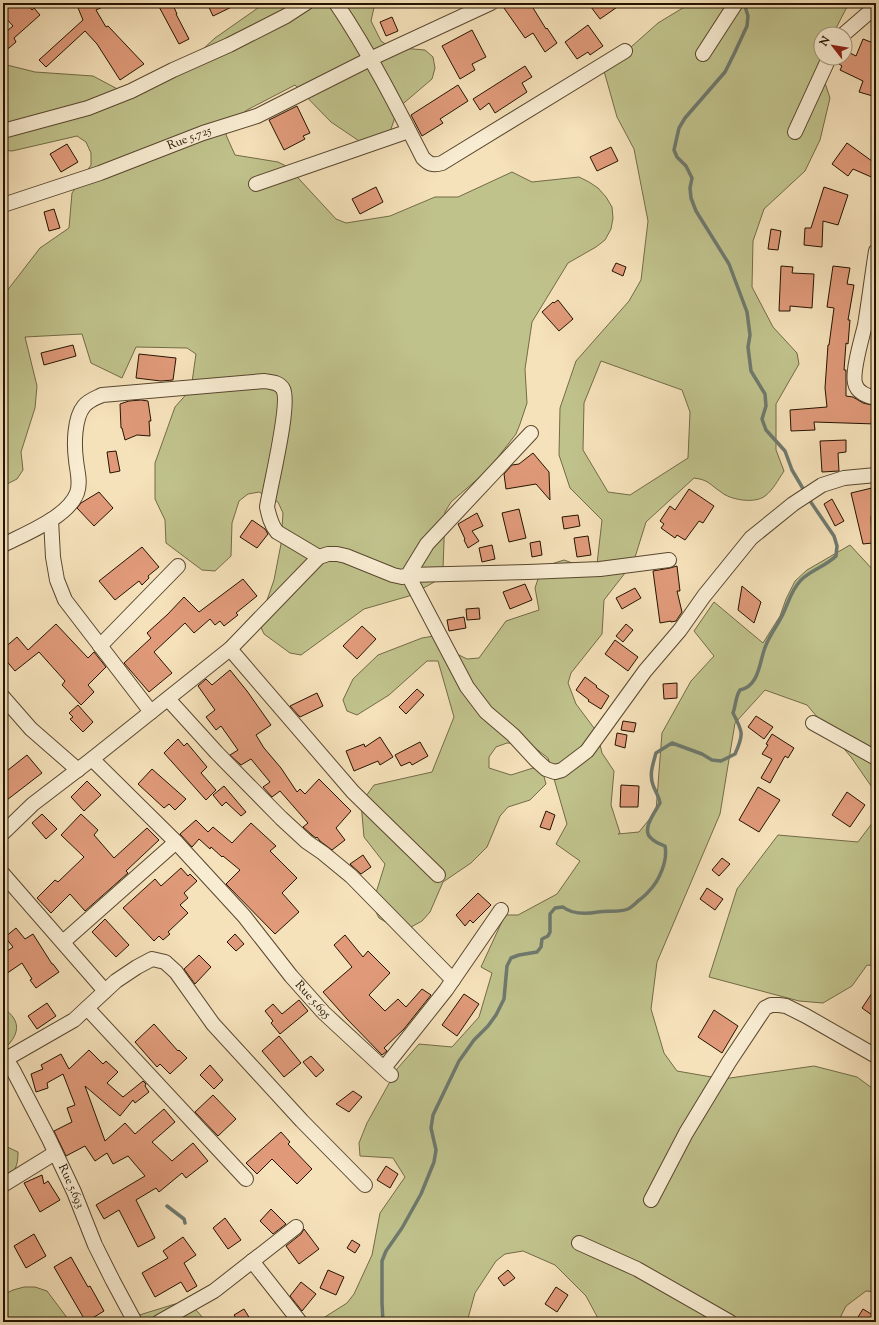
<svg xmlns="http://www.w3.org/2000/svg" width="879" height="1325" viewBox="0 0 879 1325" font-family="'Sorts Mill Goudy',serif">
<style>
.green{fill:#c0c28c;stroke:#726b46;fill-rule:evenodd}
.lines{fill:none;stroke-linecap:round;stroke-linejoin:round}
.stream{stroke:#6e796e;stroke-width:3.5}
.building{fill:#e09a7a;stroke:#251400}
.street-casing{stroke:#59472e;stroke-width:16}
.street{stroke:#f8ecd2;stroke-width:14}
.labels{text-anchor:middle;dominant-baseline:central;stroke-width:4;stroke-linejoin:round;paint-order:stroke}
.street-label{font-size:12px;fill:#251400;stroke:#f8ecd2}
</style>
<rect width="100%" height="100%" fill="#f5e1ba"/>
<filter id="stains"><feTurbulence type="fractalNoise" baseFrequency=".005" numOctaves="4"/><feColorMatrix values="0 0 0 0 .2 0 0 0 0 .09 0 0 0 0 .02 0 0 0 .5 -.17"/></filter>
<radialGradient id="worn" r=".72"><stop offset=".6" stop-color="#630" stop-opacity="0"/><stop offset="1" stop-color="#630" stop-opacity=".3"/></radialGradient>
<!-- green -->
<path class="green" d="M265,3H375L371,21L381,41L390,47L425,50L433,57L435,68L432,79L398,108L388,138L368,147L331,122L295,85L247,110L229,125L226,135L235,155L278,162L288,167L336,219L346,223L390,216L435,197H458L512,172L532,182L579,177L589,182L598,188L606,197L612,207L613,218L611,229L605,240L596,247L568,263L532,322L525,369L527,403L520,424L516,434L488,470L451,502L445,512L443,570L438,580L409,596L364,609L301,655L290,653L264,634L259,623L274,580L281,544L283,513L278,502L259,492L248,494L239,501L232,523L231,556L215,571L202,570L166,543L165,520L155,499V463L175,407L191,389L196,354L187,348L136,347L122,378L91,363L82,334L25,337L37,386L35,408L21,452L23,470L17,479L3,486V296L40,248L69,228L72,193L91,165V153L86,142L77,136L12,151L3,150V64L35,72L93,76L125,93L146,92L173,70L190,61L215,38Z
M691,3H849L833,34H821V58H824L823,77L830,98L820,140L805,171L764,209L753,241L752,287L773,327L797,353L799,364L776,404V450L784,471C778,480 773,490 765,496C755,504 730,500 721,492C709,484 709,480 694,478L646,522L636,554L632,564L604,600L602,634L571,673L568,683L576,704L597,732L602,753L614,771L611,805L620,833L618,834L639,832L656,811L662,733L691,681L714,656L694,631L714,602L763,643L780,616L786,599L795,581L807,570L850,545L874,571L876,572V793L851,757L807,705L765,690L735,723L720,814L657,962L651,1009L664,1053L677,1071L723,1079L814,1066L857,1077L876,1091V1292L866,1291L846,1306L838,1322H600L586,1296L555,1265L523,1251L505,1254L496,1261L475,1293L467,1322H317L347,1303L354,1294L372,1255L380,1213L405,1177L393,1158L360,1156L359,1143L367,1123L397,1069L419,1044L452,1047L479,1017L492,973L481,967L505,915H518L557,894L580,861L556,844L567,824L548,758L530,744L507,743L496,747L489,757V768L511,775L533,768L543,773L546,784L530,800L508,807L500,816L487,847L471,863L443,882L430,912L422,921L411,927H400L389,924L379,918L374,908L375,896L385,864L364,837L361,803L374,785L432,772L454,717L438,661H427L389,695L357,715L347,711L343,700L353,679L378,655L422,638L434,636L457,654L467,659L479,658L506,621L539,610L535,588L542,567L564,560L586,568L597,564L602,520L570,488L559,455L560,408L576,361L629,301L641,280L648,221L634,149L617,117L604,71L658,23ZM601,361L682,390L690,412L688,458L630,495L608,492L583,450L584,403Z
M876,818V966L867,965L852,986L823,1003L799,1001L709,977L737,889L778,835L858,842Z
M3,1008C23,1021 19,1036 3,1050Z
M3,1145L18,1152C18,1167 15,1172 3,1182Z
M24,1287H35L47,1291L68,1319L74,1322H3V1295L13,1290Z
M175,1304C194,1305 195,1308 206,1322H84L120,1321Z"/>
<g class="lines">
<!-- stream -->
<path class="stream" d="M744,3L748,16L747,26L734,54L725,72L685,118L679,128L674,150L677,157L686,166L692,178L690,188L691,198L696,211L729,264L747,312L750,335L748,347L751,371L765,394L766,406L762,419L766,430L785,451L792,470L805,492
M167,1206L184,1219L185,1223
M383,1322L382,1303V1261L386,1251L402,1228L421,1194L434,1162L436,1150L431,1128L433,1115L459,1061L474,1040L488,1026L496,1015L504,999L507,966L511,958L519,955L537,952L541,947L542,939L548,936L550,932V914L555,908L563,907C573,915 587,914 598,912C608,910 618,913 628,909C632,907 635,904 638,901C642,898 646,895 649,891C659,881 668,861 665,846C660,844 654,842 651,838C641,830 655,812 660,803C659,796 655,791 653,785C649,774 653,764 656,753L672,743L702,754L712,760L721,761L735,754C744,734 743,732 733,713C736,705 735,698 740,690C760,686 759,661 766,645C770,635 777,626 782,616C788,604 791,590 801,580C811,570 826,566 836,556L837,546L834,536L808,498"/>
</g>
<!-- building -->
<path class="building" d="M6,3H26L32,10L34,8L40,15L14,38L16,42L3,53V26L7,31L13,26L3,15V6Z
M76,3H112L96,10L106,27L108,26L144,64L120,80L97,44L85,31L46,67L39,60L83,20Z
M157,3H172L177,14H176L189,39L179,44Z
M207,3H240L213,16Z
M512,3H530L546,29L547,28L557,43L545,52L533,33L525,38L504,8Z
M588,3H623L600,19Z
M392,17L398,31L386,36L380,22Z
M588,25L603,46L590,55L588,52L577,59L565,42Z
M472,30L486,57L472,64L475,70L460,79L442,46Z
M863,39L876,44V97L859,92L863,81L840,70L842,66L839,64L842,58H845L846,51L856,56Z
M525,66L532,77L522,83L527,92L495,113L489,103L480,110L473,99Z
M458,85L468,101L440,119L443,123L422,136L411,115Z
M297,106L310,133L303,136L305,139L284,150L269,120Z
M847,143L876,164V179L853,169L848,176L832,164Z
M67,144L78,162L61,172L50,154Z
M611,147L618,161L597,171L590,157Z
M376,187L383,202L360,214L352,199Z
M824,187L848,195L838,225L823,221L822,247L804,245L805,228H811Z
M54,209L60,228L49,231L44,212Z
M771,229L781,231L778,250L768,249Z
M616,263L626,267L623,276L612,271Z
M781,266L793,267L792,273L814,274L812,308L790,306V311H779Z
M833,266L850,268L847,284L854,285L848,320H850L848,344L846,343L844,370H846V396L853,397L863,403L876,406V424L814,422L815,430L791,431L790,410L827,407L825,388L828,345H829L834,308L827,307Z
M558,300L573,319L559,331L542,312L553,302L554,303Z
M73,345L76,356L44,365L41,353Z
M139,354L176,358L173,380L161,381L136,378Z
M141,400L148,401L151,421H149L150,436L137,435L125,440L122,428H121L120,404L129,401Z
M846,440V452L838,453L839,471L822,472L820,441Z
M116,451L120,471L110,473L107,452Z
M533,453L549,472L550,500L536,484L506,489L504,474L512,465L519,464Z
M876,487V515L871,516L872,543L863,544L851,493Z
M689,489L714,506L703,523L699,521L685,540L677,535L675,538L661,528L664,524L660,521L670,506L675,510Z
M99,492L113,508L94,526L77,508L81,503Z
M832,499L844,521L835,526L824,504Z
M519,509L526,538L509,542L502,513Z
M477,513L483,526L472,531L479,541L468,548L464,540L465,539L458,524Z
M578,515L580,526L564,529L562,517Z
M252,520L265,529L268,534L257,548L240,537Z
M588,536L591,555L577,557L574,538Z
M540,541L542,555L532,557L530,543Z
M492,545L495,559L482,562L479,548Z
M142,547L159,567L148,576L149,578L142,585L139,581L115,600L99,581Z
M677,566L680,591H677L682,612L676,621L671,622V621L660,623L653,571L670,568Z
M243,579L257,596L236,613L238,615L224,626L220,621L215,625L210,619L194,633L185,623L154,652L172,673L149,692L124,663L151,638L147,633L168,614L184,597L199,612Z
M525,584L532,600L510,609L503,592Z
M742,586L761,602L754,623L738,610Z
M635,588L641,598L622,609L616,598Z
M479,608L480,619L467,620L466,609Z
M464,617L466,628L449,631L447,620Z
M56,624L88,658L94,652L106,667L88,685L94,692L81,705L62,685L65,681L39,652L15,671L3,657V649L17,637L28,650Z
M626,624L633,630L623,642L616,636Z
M362,626L376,639L357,659L343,646Z
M615,640L638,657L628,671L605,654Z
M230,670L247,691L271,725L256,735L264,748L281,768L297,792L300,789L305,794L319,779L351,811L336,828L345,840L332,850L320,841L317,837L316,838L312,835L303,827L308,823L280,791L272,797L263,787L270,782L251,759L241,765L230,755L238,750L221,726L216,730L206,717L215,710L198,686L206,679L212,685Z
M585,677L597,686L596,687L609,696L601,709L588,701L589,700L576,690Z
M677,683V698L664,699L663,684Z
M417,689L424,695L406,714L399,707Z
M317,693L323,706L300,717L290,706Z
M78,705L93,722L83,732L70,719L73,717L69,713Z
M756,716L773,727L764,739L748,727Z
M623,721L636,723L634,732L621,730Z
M617,733L627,735L625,748L615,745Z
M772,734L794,748L788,758L785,756L770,783L761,778L772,759L762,754L768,745L766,744Z
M380,737L393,757L380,765L378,761L354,771L346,751L364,744L365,747Z
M178,739L184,746L187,743L207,767L201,773L216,790L206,800L164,753Z
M420,742L428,756L412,765L410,762L401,766L395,755Z
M27,755L42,773L3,803V774Z
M152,769L186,799L175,810L169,804L164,808L138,784Z
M87,781L101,795L84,811L71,797Z
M621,785L639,786L638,807H620Z
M224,786L246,812L241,816L226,802L222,806L213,795Z
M758,787L780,800L759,832L739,820Z
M847,792L865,805L850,827L832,815Z
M546,811L555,815L550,830L540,827Z
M42,814L57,829L46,839L32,823Z
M81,814L98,830L94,835L114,858L147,828L159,840L126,871L128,873L85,911L70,894L51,913L37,898L55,880L58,882L84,857L61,835Z
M196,820L208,832L213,827L232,843L251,823L276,846L270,851L297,878L282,893L299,912L275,934L226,884L240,870L223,856L222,857L211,847L210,849L199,839L192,847L180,834Z
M363,855L371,867L361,874L350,864Z
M722,858L730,864L719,876L712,870Z
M181,868L188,876L190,874L197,881L184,893L188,898L180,905L188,913L168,932L170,934L163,940L159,936L154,941L123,908L155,879L161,886Z
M707,888L723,899L715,910L700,899Z
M478,893L491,905L473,923L470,920L465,926L456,915Z
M105,919L129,945L116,957L92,932Z
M16,928L25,939L33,934L52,964H53L59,972L36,988L30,980L32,979L22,963L3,976V954L13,947L5,937Z
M235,934L244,944L236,951L227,942Z
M345,935L363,957L368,951L390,973L369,995L385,1011L398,999L406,1007L422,989L431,995L404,1029L384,1048L387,1051L382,1055L347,1019L323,992L352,967L334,945Z
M199,955L211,967L195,984L184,969Z
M876,987V1018L862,1008Z
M464,994L479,1004L457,1036L442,1025Z
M299,1000L308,1011L280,1034L271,1023L273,1021L265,1011L273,1004L282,1014Z
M47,1003L56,1016L37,1029L28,1016Z
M714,1010L738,1026L722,1053L698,1037Z
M154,1024L178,1051L179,1050L187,1058L170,1074L160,1064L157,1067L135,1042Z
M279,1036L301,1063L284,1077L262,1051Z
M89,1050L103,1064L106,1061L118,1072L107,1083L123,1097L143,1081L146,1084L145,1086L149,1092L135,1103L133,1100L120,1116L85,1086L105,1141L125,1123L135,1134L164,1109L175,1122L152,1142L172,1161L193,1143L208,1161L186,1178L182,1173L159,1192L156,1188L136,1200L155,1238L138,1247L119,1210L104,1219L96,1205L145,1176L128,1156L113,1164L107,1153L95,1161L85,1146L66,1156L54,1131L72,1122L67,1108L75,1105L63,1074L47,1083L48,1088L36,1092L31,1074L43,1069L41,1065L61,1054L69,1069Z
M311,1056L324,1070L316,1077L303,1062Z
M210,1065L223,1080L214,1089L200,1075Z
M353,1091L362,1097L349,1112L336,1104Z
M213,1095L236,1119L218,1136L195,1112Z
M281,1132L290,1142L288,1144L312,1169L297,1184L272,1159L257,1174L246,1163Z
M386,1166L398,1174L390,1188L377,1180Z
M42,1175L44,1184L48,1181L60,1200L40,1212L24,1183Z
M271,1209L286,1224L273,1234L260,1221Z
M225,1218L241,1240L228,1249L213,1228Z
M304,1229L319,1249L299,1264L286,1246L301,1234Z
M34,1234L46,1256L26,1268L14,1246Z
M183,1237L196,1255L184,1263L197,1286L187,1292L181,1282L155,1297L142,1273L168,1258L163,1251Z
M352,1240L360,1245L355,1253L347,1248Z
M71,1257L88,1287L90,1286L104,1311L86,1322L54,1267Z
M328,1270L344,1277L336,1295L320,1288Z
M508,1270L515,1278L504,1286L498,1278Z
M301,1282L316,1294L302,1311L290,1296Z
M556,1287L568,1295L557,1312L545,1304Z
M244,1309L252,1322H239L234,1315Z
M863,1309L876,1317V1322H855Z"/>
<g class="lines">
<!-- street casing -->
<g class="street-casing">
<g id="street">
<path d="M336,3C369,52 396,105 423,158C429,164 433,166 442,163L625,51"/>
<path d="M844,34L874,8"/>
<path d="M703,54L736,3"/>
<path d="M3,131L88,108L131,91L173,70L229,45L286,16L306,3"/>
<path d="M795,132L829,58"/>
<path d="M256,184L409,131"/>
<path id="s1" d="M3,205L100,173L203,133L257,116L370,59L491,3"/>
<path d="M876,251C872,276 869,301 865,325C862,338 852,371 855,383C857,393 867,396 876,398"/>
<path d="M51,520L53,557L57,580L65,600L151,712"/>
<path d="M3,545C25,534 68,517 77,493C81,482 77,471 76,460C74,445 74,418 84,406C89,400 96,398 102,395L264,381C271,382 279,382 283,389C291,403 270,487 267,507C269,516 271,525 277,532L319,557"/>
<path d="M669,560L600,569L528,572L408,575L467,687L486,712L513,735L536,760L546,769L555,772L562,770L587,751L645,671L680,630L704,596L751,538L793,504L822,485L844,478L876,475"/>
<path d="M100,646L178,566"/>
<path d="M230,649L353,792L438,875"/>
<path d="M3,697L31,729L78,770"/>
<path d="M168,699L217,753L281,818L307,842L323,853L351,876L453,980"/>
<path d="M813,723L876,758"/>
<path d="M92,759L230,649L319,557L328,554H337L346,556L393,575L402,577L408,575L427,544L531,433"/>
<path id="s2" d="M3,833L33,804L92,759L176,842L244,916L291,976L324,1013L391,1075"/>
<path d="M3,874L105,991"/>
<path d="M63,942L176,842"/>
<path d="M87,1008L246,1179"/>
<path id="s3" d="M3,1054L13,1070L49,1139L74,1192L95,1245L113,1281L135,1322"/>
<path d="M6,1059L74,1020L116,981L137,967L152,959L165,962L176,972L213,1024L302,1121L365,1185"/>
<path d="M384,1068L446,990L501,910"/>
<path d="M3,1185L55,1153"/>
<path d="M651,1200L686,1133L729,1062L765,1008L771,1005H779L786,1006L806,1016L876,1056"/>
<path d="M579,1243L637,1269L730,1322"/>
<path d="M252,1261L300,1322"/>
<path d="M159,1322L214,1291L296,1227"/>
</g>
</g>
<!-- street -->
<use href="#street" class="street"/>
</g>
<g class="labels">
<!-- street labels -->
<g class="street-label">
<text stroke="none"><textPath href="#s1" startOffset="198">Rue 5.725</textPath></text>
<text stroke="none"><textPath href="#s2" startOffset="443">Rue 5.695</textPath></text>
<text stroke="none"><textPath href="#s3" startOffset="149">Rue 5.693</textPath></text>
</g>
</g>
<!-- margin -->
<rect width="879" height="1325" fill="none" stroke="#f5e1ba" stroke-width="16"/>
<rect x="4" y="4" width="871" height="1317" fill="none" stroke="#251400" stroke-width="2"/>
<rect x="8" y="8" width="863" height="1309" fill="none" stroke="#251400"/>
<!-- north arrow -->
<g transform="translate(833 46) rotate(301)"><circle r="19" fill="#f8ecd2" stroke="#a4967e"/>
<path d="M0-3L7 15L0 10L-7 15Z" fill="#8f2418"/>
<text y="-6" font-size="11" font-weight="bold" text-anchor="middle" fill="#251400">N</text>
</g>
<rect width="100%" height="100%" filter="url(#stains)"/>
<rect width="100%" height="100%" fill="url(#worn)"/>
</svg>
